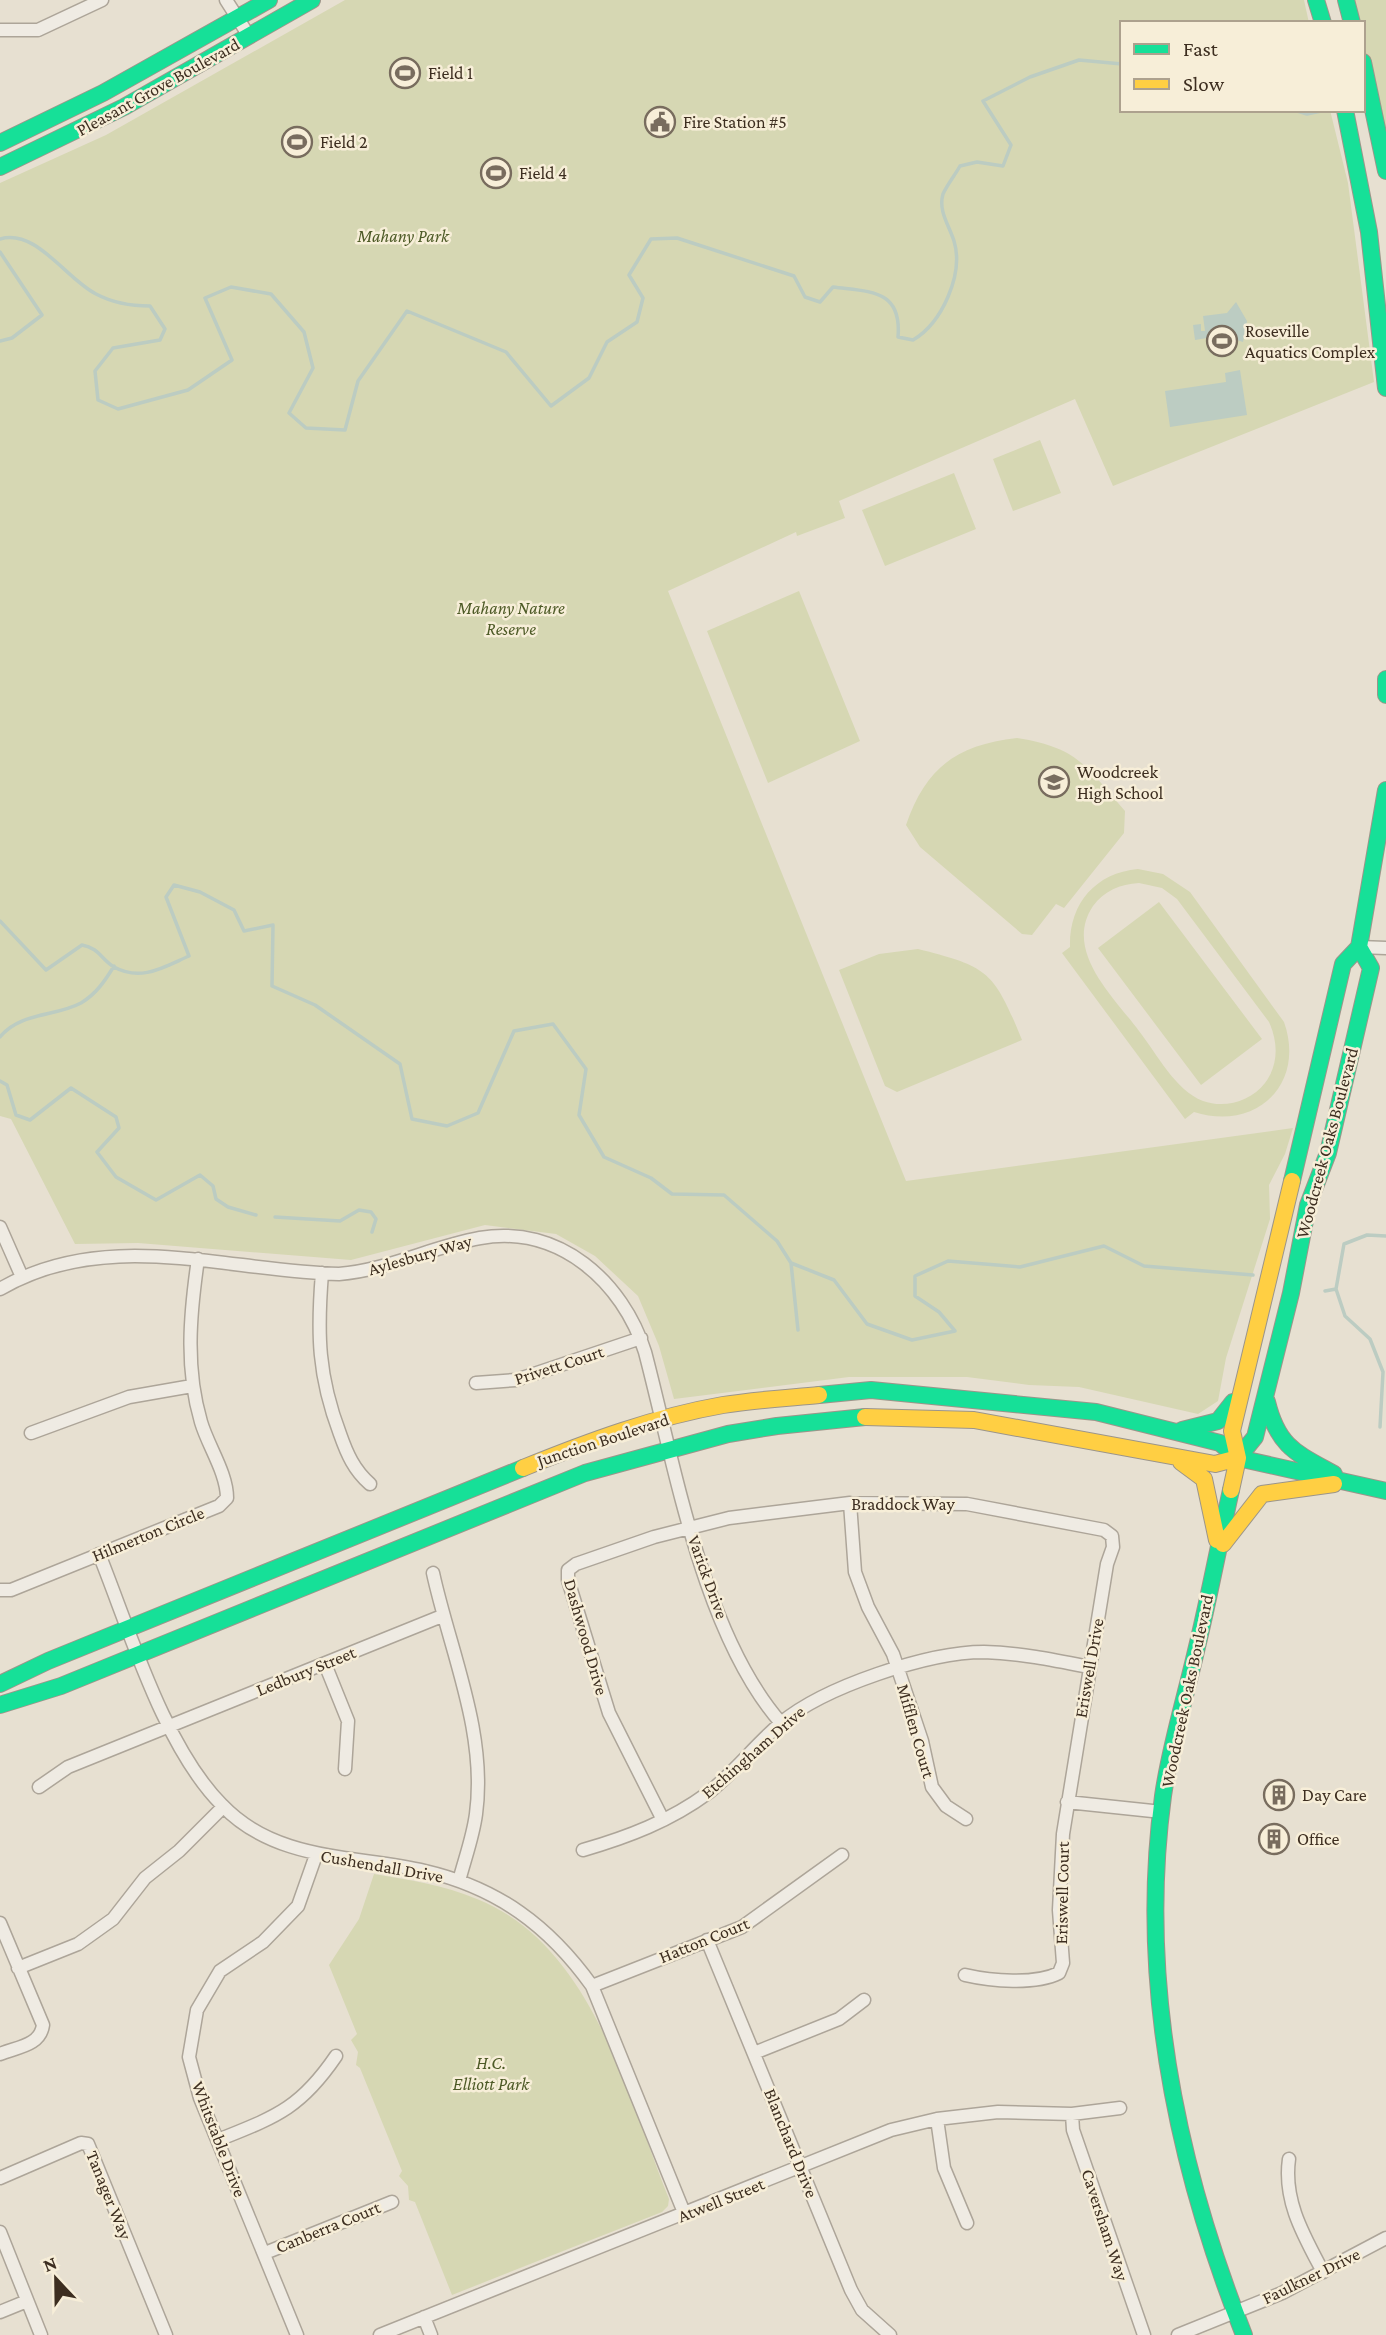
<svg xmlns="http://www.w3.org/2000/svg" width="1386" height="2335" viewBox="0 0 1386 2335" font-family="'Crimson Pro',serif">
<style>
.green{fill:#d6d7b3;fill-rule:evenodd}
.water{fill:#bcccc2}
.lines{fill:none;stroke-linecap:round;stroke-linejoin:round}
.stream{stroke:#bcccc2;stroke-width:3.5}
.street-casing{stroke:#ada599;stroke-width:15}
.fast-casing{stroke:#9c958a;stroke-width:18}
.slow-casing{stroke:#9c958a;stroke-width:18}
.street{stroke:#efebe3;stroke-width:12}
.fast{stroke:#16e098;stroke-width:16}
.slow{stroke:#ffcf43;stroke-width:16}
.labels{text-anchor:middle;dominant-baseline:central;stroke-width:5;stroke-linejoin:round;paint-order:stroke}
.poi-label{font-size:18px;fill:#3d2e20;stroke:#f7eed8;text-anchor:start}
.street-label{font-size:18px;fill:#3d2e20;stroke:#f7eed8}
.park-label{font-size:18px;font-style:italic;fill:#4d5a26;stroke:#f7eed8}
</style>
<rect width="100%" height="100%" fill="#e7e0d1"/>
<!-- green -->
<path class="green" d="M345,0H1304L1309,23H1122V110H1330L1348,183L1374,382L1113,486L1075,399L839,501L845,518L797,536L796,532L668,591L906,1181L1293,1128L1285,1154L1269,1185L1270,1219L1226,1358L1218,1401L1198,1414L1079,1387L1029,1385L967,1377H849L674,1399L659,1346L638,1296L595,1256L556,1234L485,1225L351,1260L138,1243L75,1244L11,1119L0,1116V183L106,135Z
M1353,0H1386V136L1363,40V23H1359Z
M1040,440L1061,493L1013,511L993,459Z
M954,473L976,529L885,566L862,510Z
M799,591L860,741L768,783L707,631Z
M1017,738C1080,748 1086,767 1125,811L1124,833L1064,908L1056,904L1032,935L1022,934L920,847L906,825C926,767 957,745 1017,738Z
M1138,869L1163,874L1190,892L1284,1022C1306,1084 1256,1132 1194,1112L1185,1119L1062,953L1070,947C1069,904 1095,873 1138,869ZM1139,883L1162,888L1177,899L1269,1022C1278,1042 1279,1064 1265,1083C1251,1101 1225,1109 1203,1101C1175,1090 1157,1054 1139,1031C1114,997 1063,951 1093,906C1104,891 1120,884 1139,883Z
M1159,902L1262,1039L1201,1085L1098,948Z
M918,949C990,967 994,972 1022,1040L897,1092L885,1086L839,970L879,954Z
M374,1874C409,1880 444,1885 477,1899C592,1945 627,2094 669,2199L668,2206L662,2212L452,2295L415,2202L409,2200L408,2186L399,2176L402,2171L360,2068L356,2065L358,2052L351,2040L357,2034L329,1965L359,1919Z"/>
<!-- water -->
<path class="water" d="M1236,302L1247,321L1243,342L1225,336L1226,349L1209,352L1207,338L1195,340L1193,325L1201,324V331H1205L1203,316L1227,313Z
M1240,370L1247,415L1170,427L1165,391L1226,382L1225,373Z"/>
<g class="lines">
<!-- stream -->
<path class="stream" d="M1294,110L1307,114L1326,110
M0,239C36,228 66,279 96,294C113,303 131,306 150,306L165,329L160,340L113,348L95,371L98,400L118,409L188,390L232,360L205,298L231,287L271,294L304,332L313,368L289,413L306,428L345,430L358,381L407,311L506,352L551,406L589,378L607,342L637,322L643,298L629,275L651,239L677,238L794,276L805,297L820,302L833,287C870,292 902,289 898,337L913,340C942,323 964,274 954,241C949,225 938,211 943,194C947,185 955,175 960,166L977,162L1003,166L1011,145L983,101L1030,77L1079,60L1122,64
M0,252L42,315L12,338L0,341
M0,921L46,970L82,945C99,948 101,959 114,967C141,982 164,967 189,956L166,897L174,885L200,892L234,910L244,931L273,925L272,986L315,1005L400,1064L412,1119L447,1126L478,1113L514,1031L553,1024L586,1069L579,1115L604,1157L651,1178L672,1194L724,1195L777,1241L791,1263L834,1280L867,1324L912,1340L955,1331L939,1312L915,1296V1276L948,1261L1020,1267L1104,1246L1144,1266L1253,1275
M0,1037C20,1012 55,1017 81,1003C96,994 105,981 114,966
M0,1081L7,1085L16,1115L30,1120L71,1088L116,1117L119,1128L97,1152L116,1177L156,1200L200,1175L213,1186L216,1199L228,1207L256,1215
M275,1217L340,1221L359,1210L371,1212L376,1219L372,1232
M791,1263L798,1330
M1336,1289L1345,1316L1370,1339L1383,1372L1380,1427
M1325,1291L1336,1289L1344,1244L1367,1235L1386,1236"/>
<!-- street casing -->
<g class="street-casing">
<path id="street" d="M226,0L249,36
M0,30H38L102,0
M1359,947L1386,948
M0,1227L22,1277
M322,1273C317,1334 318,1376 340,1434C347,1454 354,1470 370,1484
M0,1289C107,1227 224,1271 339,1274C388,1270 431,1247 480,1238C559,1224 623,1282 645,1352C675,1466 703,1634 781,1723
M476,1383L516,1380L641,1338
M31,1433L129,1397L192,1386
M850,1503L855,1572L868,1607L893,1654L922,1741L932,1787L946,1806L966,1819
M99,1554C130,1631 164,1747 222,1805C276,1862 356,1855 425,1871C498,1888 549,1926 592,1986L685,2215
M433,1573C450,1651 487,1732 476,1814C473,1837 465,1858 459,1881
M0,1590H11L219,1506L227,1498C227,1473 208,1446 201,1422C185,1368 190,1314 198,1259
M325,1664L348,1721L345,1769
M39,1787L68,1767L442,1616
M1067,1802L1162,1812
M663,1820L609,1713L568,1580V1570L576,1564L654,1537L729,1518L850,1503L967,1504L1104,1530L1112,1536L1113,1547L1107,1564L1063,1834L1059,1910L1063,1963L1059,1973C1035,1985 991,1981 965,1975
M583,1850C628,1837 670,1821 708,1793C735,1772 755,1745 781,1723C824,1687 928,1652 984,1652C1020,1653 1054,1660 1089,1667
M0,1923L43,2025C40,2046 17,2047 0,2054
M707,1940L851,2290L862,2310L890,2335
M18,1968L78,1944L113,1919L145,1878L179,1851L223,1807
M592,1986L742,1927L842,1855
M754,2053L839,2019L864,2000
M1072,2114L1073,2130L1144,2335
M937,2119L944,2168L967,2223
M218,2140C275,2117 300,2109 336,2056
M1289,2159C1283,2201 1304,2236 1323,2272
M0,2178L81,2143L88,2144L166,2335
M0,2232L41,2335
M265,2253L392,2202
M0,2312L27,2301
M424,2317L431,2335
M297,2335L200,2098L189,2057L197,2010L220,1971L263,1942L298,1906L316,1855
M380,2335L891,2130L937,2119L998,2112L1072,2114L1120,2108
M1178,2335L1282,2293L1386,2238"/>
</g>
<!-- fast casing -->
<g class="fast-casing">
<path id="fast" d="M1316,0L1323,23
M1346,0L1352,23
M1363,62L1386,171
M1345,110L1369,232L1386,388
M0,143L103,93L269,0
M0,167L124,107L312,0
M1386,679V695
M1292,1181L1343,964L1359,947L1386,790
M819,1395L871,1390L1096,1412L1220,1443L1238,1458L1386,1491
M1267,1402C1278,1447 1296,1453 1334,1474
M1182,1430L1218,1421L1233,1402
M1238,1458L1255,1437L1291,1293L1308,1205L1328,1153L1371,968L1359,947
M1231,1490C1219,1544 1209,1598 1196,1651C1185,1699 1170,1747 1163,1796C1138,1981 1176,2163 1244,2335
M0,1684L48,1661L523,1468
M0,1705L61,1686L585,1473L728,1434L777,1426L865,1417"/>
</g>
<!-- slow casing -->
<g class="slow-casing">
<path id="slow" d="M865,1417L974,1420L1215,1464L1238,1458
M1181,1462L1204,1479L1217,1540
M523,1468C587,1442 654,1417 723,1405C754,1400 787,1398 819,1395
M1231,1490L1238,1458L1232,1431L1292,1181
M1223,1544L1262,1494L1334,1484"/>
</g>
<!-- street -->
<use href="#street" class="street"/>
<!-- fast -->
<use href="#fast" class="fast"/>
<!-- slow -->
<use href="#slow" class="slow"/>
</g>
<!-- icons -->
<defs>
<g id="stadium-ring" transform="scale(1.575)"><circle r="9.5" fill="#f7eed8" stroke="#786c5e" stroke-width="1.5"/><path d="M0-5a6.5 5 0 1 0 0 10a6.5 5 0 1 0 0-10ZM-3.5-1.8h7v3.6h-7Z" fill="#786c5e"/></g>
<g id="civic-ring" transform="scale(1.575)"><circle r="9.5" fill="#f7eed8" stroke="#786c5e" stroke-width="1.5"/><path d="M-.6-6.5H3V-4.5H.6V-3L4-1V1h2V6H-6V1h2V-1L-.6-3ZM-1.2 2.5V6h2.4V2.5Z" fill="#786c5e"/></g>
<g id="school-ring" transform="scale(1.575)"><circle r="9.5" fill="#f7eed8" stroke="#786c5e" stroke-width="1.5"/><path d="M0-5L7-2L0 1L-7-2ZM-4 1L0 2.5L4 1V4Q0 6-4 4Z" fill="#786c5e"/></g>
<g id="building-ring" transform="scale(1.575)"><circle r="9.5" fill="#f7eed8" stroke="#786c5e" stroke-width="1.5"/><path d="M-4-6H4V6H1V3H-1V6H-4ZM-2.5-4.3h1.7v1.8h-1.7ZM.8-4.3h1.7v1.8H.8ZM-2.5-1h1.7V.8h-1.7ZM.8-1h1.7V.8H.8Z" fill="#786c5e"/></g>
</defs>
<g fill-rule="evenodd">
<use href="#stadium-ring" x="405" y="73"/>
<use href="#civic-ring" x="660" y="122"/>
<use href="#stadium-ring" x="297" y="142"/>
<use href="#stadium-ring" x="496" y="173"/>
<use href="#stadium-ring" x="1222" y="341"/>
<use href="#school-ring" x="1054" y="782"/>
<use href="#building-ring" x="1279" y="1795"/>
<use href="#building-ring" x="1274" y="1839"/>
</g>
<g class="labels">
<!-- poi labels -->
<g class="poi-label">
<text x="428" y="73">Field 1</text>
<text x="683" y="122">Fire Station #5</text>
<text x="320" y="142">Field 2</text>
<text x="519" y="173">Field 4</text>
<text x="1245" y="331">Roseville<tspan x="1245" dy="21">Aquatics Complex</tspan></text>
<text x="1077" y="772">Woodcreek<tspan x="1077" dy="21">High School</tspan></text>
<text x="1302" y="1795">Day Care</text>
<text x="1297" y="1839">Office</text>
</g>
<!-- street labels -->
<g class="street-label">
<text transform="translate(158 87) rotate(-29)">Pleasant Grove Boulevard</text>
<text transform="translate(1327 1143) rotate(-75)">Woodcreek Oaks Boulevard</text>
<text transform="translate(420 1255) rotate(-16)">Aylesbury Way</text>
<text transform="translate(559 1365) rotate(-18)">Privett Court</text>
<text transform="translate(603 1440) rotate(-18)">Junction Boulevard</text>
<text x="903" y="1504">Braddock Way</text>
<text transform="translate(148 1534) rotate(-22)">Hilmerton Circle</text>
<text transform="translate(708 1577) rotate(70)">Varick Drive</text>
<text transform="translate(586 1637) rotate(74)">Dashwood Drive</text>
<text transform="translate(1089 1668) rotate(-80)">Eriswell Drive</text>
<text transform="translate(306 1671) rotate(-22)">Ledbury Street</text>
<text transform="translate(1187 1691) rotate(-78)">Woodcreek Oaks Boulevard</text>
<text transform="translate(916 1731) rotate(74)">Mifflen Court</text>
<text transform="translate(753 1752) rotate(-41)">Etchingham Drive</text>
<text transform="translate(382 1866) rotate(10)">Cushendall Drive</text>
<text transform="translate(1062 1893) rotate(-89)">Eriswell Court</text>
<text transform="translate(704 1940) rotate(-22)">Hatton Court</text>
<text transform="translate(219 2139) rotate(69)">Whitstable Drive</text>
<text transform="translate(791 2143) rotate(68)">Blanchard Drive</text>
<text transform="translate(109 2195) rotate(68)">Tanager Way</text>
<text transform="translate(721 2200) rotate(-22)">Atwell Street</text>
<text transform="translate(1105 2225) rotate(72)">Caversham Way</text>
<text transform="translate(328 2227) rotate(-22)">Canberra Court</text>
<text transform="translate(1311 2276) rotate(-26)">Faulkner Drive</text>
</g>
<!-- park labels -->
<g class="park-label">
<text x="403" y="236">Mahany Park</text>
<text x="511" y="608">Mahany Nature<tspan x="511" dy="21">Reserve</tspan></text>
<text x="491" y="2063">H.C.<tspan x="491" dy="21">Elliott Park</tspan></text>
</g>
</g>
<!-- legend -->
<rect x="1120" y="21" width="245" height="91" fill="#f7eed8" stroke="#ada18e" stroke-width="2"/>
<rect x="1134" y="44" width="35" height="10" fill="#16e098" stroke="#ada18e" stroke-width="2"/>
<text x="1183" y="56" font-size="21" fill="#3d2e20">Fast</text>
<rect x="1134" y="79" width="35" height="10" fill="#ffcf43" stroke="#ada18e" stroke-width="2"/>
<text x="1183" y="91" font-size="21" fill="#3d2e20">Slow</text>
<!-- north arrow -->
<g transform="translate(56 2279) rotate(338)" stroke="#f7eed8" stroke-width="5" paint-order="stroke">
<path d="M0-5L12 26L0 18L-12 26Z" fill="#3d2e20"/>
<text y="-10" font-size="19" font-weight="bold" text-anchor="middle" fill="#3d2e20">N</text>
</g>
</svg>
